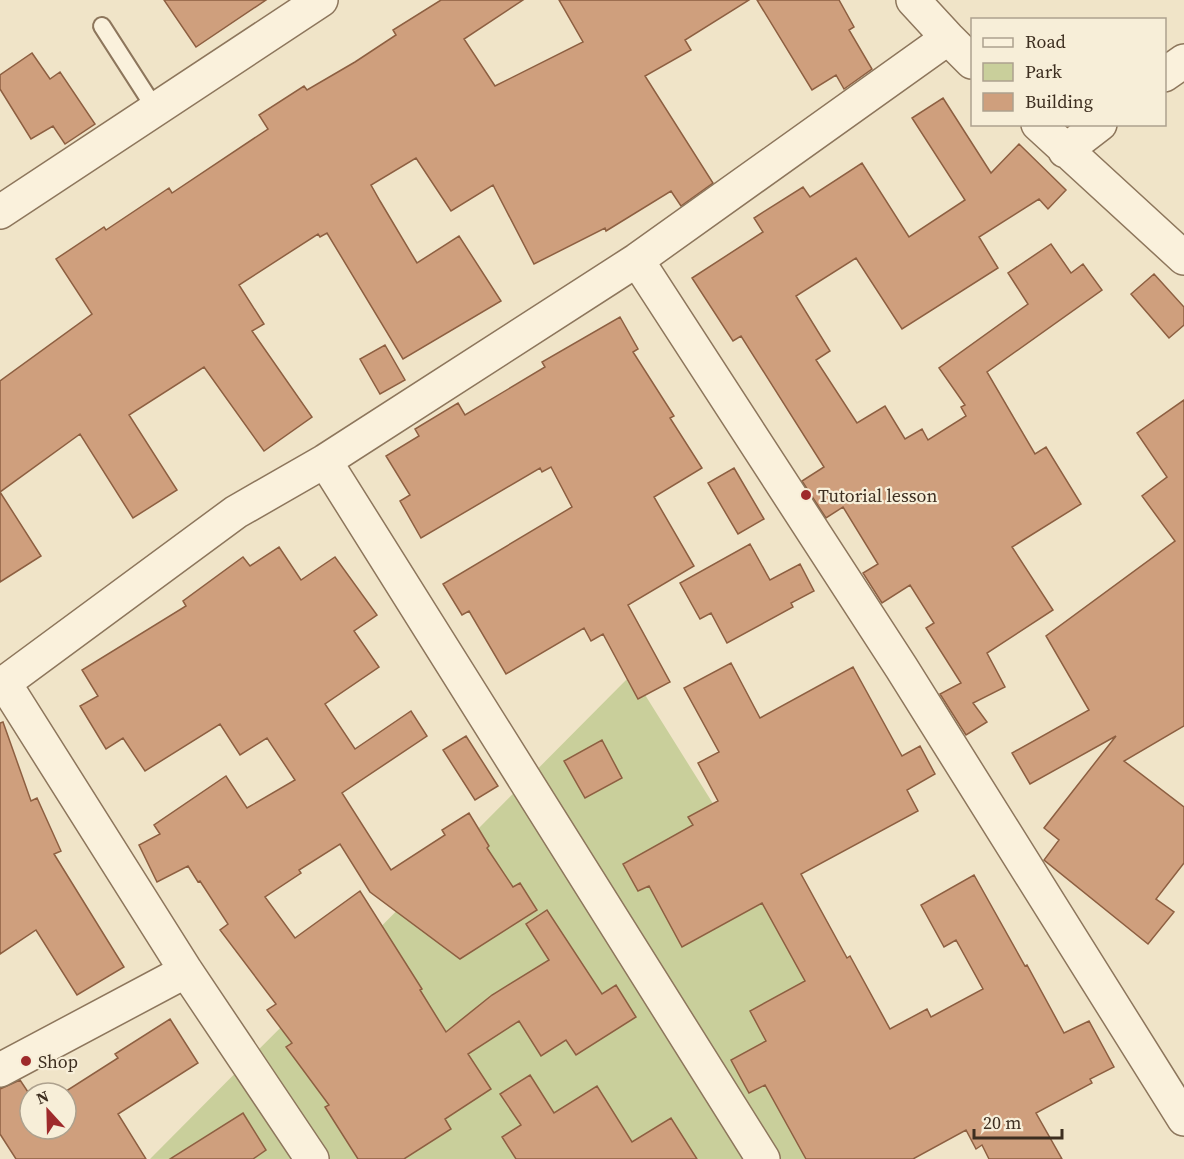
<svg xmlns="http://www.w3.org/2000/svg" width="1184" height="1159" viewBox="0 0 1184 1159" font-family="'Source Serif 4',serif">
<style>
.green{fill:#c9cf9b}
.building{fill:#cf9f7d;stroke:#8d5f41;stroke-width:1.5}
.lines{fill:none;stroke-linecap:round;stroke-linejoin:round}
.lane-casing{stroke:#8d765c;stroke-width:20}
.street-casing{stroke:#8d765c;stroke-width:36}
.lane{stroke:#faf1dc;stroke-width:16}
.street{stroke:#faf1dc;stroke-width:33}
.poi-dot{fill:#9e2a2b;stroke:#f7eed8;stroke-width:2}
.labels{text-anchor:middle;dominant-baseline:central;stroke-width:4.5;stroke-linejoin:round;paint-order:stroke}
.poi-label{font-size:18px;fill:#3d2e20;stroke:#f7eed8;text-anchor:start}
</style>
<rect width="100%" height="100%" fill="#f0e4c8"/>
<!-- green -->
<path class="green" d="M632,674L897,1098L909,1159H150Z"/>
<!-- building -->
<path class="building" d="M164,0H266L196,47Z
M441,0H523L464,39L495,86L583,42L559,0H749L685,40L691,50L645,76L713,183L681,206L671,191L606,231L605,228L534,264L493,185L451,211L416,158L371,185L380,201L417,263L459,236L501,301L403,359L327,233L320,237L318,234L239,285L264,324L252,331L312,417L264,451L204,367L129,415L177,490L133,518L80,434L0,492V381L92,314L56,259L104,227L106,230L169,188L172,193L268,129L259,115L304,86L307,90L355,62L396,35L393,30Z
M757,0H839L854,27L849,30L872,69L844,89L836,75L812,90Z
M32,53L50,79L60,72L95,124L65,144L53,126L31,139L0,89V75Z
M943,98L991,173L1019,144L1066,190L1048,209L1039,199L979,237L998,268L902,329L856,258L796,296L830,351L816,360L857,423L885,406L905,439L922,429L928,440L966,416L961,407L965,405L939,368L1028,304L1008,273L1051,244L1071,273L1083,264L1102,290L987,372L1035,454L1046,447L1081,504L1012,547L1053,610L987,653L1005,687L973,703L987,722L966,735L940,694L961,683L926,628L934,623L910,585L882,603L863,573L878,564L843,507L826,518L802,481L824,467L741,336L733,341L692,278L763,232L754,218L803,187L810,197L862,163L909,237L965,200L912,118Z
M1154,274L1184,307V325L1169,338L1131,294Z
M620,317L638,349L633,352L674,416L670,418L702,468L654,497L694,566L628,605L670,682L638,699L603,634L591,641L584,628L506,674L469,611L462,615L443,584L572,507L551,467L542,472L540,468L421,538L400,501L410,495L386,456L419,436L415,429L458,403L465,415L545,367L542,362Z
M385,345L405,380L380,394L360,359Z
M1184,400V726L1124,761L1184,807V863L1156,899L1174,912L1148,944L1044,860L1059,840L1044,828L1116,736L1030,784L1012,753L1089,710L1046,636L1175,541L1142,496L1167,477L1137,433Z
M734,468L764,519L738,534L708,483Z
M0,492L41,556L0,582Z
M750,544L770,580L800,564L814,591L791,603L793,607L727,643L711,613L700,619L680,583Z
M279,547L301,580L335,557L377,615L354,631L379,667L325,704L355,749L411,711L427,736L342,793L391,870L445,835L442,830L469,813L489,846L487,848L513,887L520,883L537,910L460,959L370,892L340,844L299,870L301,873L265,897L295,938L360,891L422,989L420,990L446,1032L492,995L549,960L526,924L547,910L602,994L616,985L636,1017L576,1055L566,1040L541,1056L519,1021L468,1054L491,1089L445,1119L451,1129L404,1159H358L325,1107L329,1105L286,1047L292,1043L267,1010L276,1004L220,930L228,924L200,881L198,882L188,866L157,882L139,845L160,834L154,825L226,776L247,808L295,780L267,738L240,755L220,724L145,771L123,738L106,749L80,706L98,696L82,670L186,606L183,601L243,557L250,566Z
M731,663L760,718L853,667L902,756L920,746L935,774L907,790L918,811L801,874L847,958L850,956L890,1029L927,1009L931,1017L983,989L956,940L944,947L921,905L974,875L1025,966L1027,965L1064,1033L1089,1021L1114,1067L1090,1079L1092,1083L1036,1113L1062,1159H989L982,1145L976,1149L966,1130L913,1159H806L765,1085L749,1093L731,1060L766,1041L750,1011L805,981L762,903L682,947L649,886L638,891L623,864L693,825L688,817L718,801L698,763L719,752L684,688Z
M3,722L31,801L37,798L61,851L54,854L124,967L77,995L36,930L0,954V723Z
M466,736L498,786L475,800L443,750Z
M602,740L622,778L585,798L564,761Z
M170,1019L198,1063L118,1114L146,1159H16L0,1134V1089L20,1080L30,1095V1129H66V1093H63L118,1058L115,1054Z
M530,1075L554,1113L597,1086L632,1142L671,1118L697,1159H516L502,1137L521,1125L500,1094Z
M243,1113L266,1150L253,1159H170Z"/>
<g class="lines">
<!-- lane casing -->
<g class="lane-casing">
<path id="lane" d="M102,26L156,110"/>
</g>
<!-- street casing -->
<g class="street-casing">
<path id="street" d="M913,0L948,38L972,62
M1164,75L1184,61
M1038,124L1184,258
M1065,151L1100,124
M0,212L321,0
M637,260L901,667L1184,1119
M325,461L763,1159
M5,684L186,971L312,1159
M0,686L236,512L325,461L637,260L948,38
M0,1070L186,971"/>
</g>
<!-- lane -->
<use href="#lane" class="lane"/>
<!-- street -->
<use href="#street" class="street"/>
</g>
<!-- markers -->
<g class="poi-dot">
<circle cx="806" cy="495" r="6"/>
<circle cx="26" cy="1061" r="6"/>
</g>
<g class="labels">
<!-- poi labels -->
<g class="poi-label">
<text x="818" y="495">Tutorial lesson</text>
<text x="38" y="1061">Shop</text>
</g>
</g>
<!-- legend -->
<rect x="971" y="18" width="195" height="108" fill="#f7eed8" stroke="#ada18e" stroke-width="1.5"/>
<rect x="983" y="38" width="30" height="9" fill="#faf1dc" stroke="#ada18e" stroke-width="1.5"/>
<text x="1025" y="48" font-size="18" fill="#3d2e20">Road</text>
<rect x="983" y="63" width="30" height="18" fill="#c9cf9b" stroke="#ada18e" stroke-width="1.5"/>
<text x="1025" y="78" font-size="18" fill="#3d2e20">Park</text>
<rect x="983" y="93" width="30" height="18" fill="#cf9f7d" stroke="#ada18e" stroke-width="1.5"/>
<text x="1025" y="108" font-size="18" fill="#3d2e20">Building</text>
<!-- north arrow -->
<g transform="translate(48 1111) rotate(338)"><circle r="28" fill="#f7eed8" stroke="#ada18e" stroke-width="1.5"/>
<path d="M0-4.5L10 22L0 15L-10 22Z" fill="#9e2a2b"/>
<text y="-9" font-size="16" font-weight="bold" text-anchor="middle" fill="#3d2e20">N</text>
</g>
<!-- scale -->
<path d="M974 1129v9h88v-9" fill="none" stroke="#3d2e20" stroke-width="3"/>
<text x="983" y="1129" font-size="18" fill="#3d2e20" stroke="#f7eed8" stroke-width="4.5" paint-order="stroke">20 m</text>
</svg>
